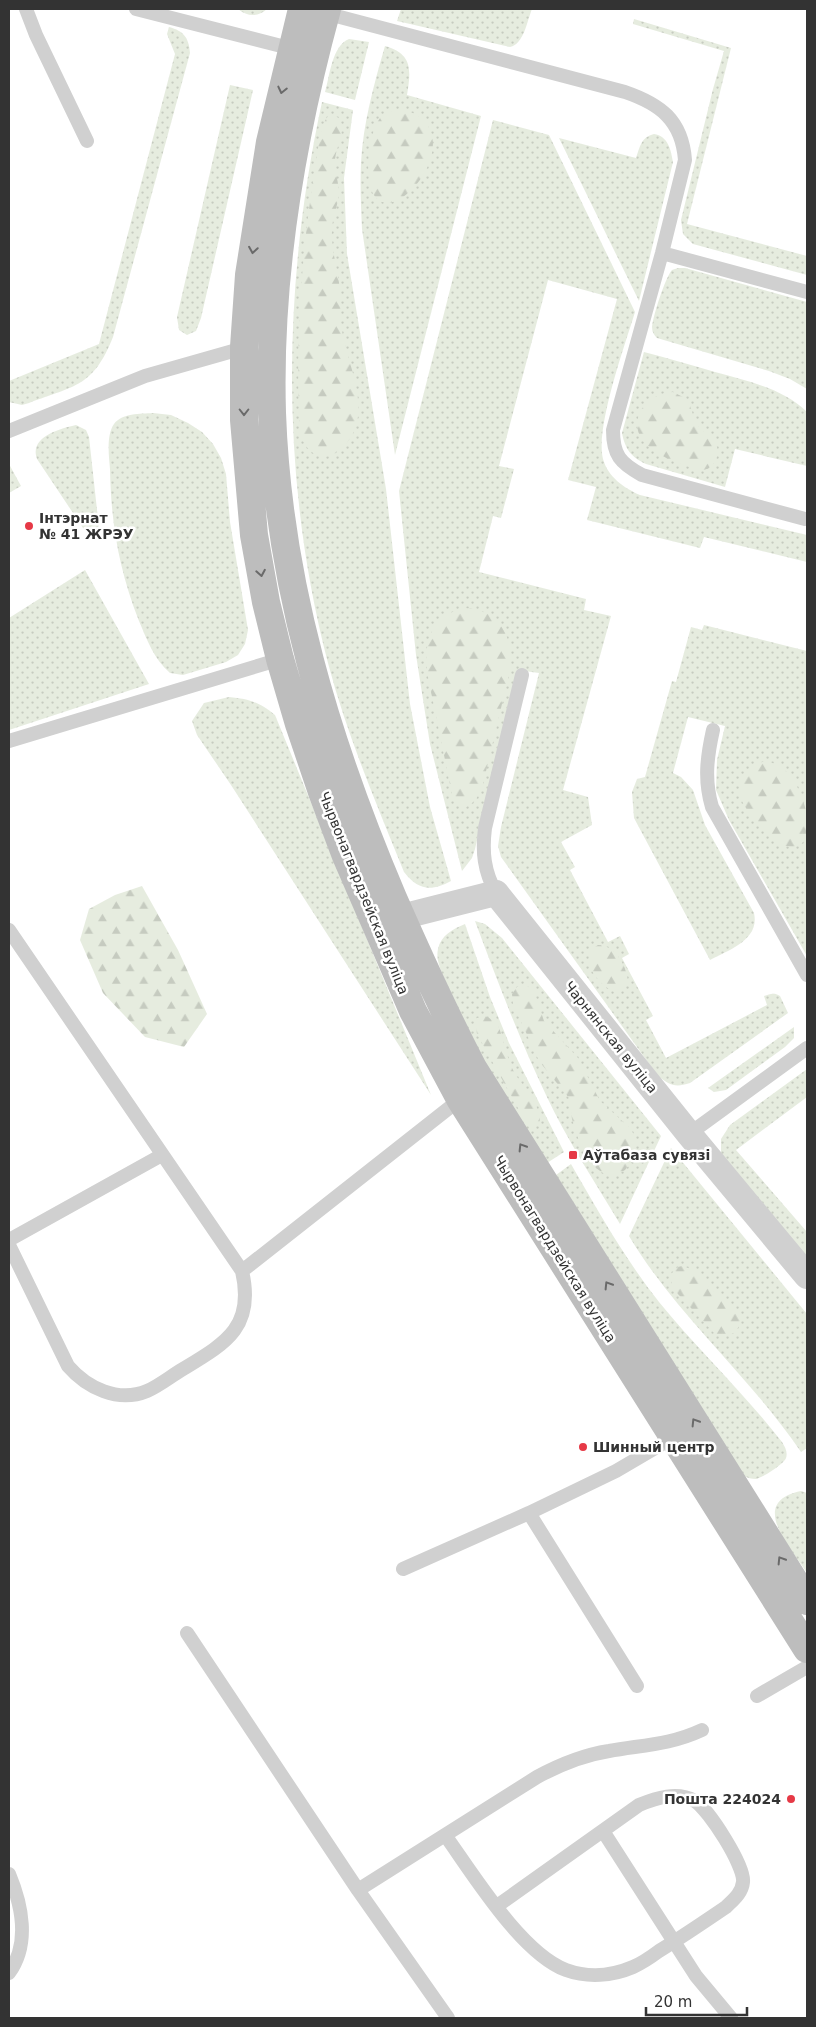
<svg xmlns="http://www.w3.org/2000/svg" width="816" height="2027" viewBox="0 0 816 2027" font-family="'DejaVu Sans',sans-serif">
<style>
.grass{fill:url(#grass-dots)}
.forest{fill:url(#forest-firs)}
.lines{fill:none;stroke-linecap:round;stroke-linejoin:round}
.lane{stroke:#d0d0d0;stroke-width:14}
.street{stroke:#d0d0d0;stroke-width:26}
.secondary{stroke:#bdbdbd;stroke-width:28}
.oneway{stroke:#6a6a6a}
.poi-dot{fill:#e63946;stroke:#fff;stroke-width:2}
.labels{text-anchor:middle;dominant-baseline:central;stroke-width:5;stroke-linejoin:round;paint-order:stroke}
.poi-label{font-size:14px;font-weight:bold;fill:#333;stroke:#fff;text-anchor:start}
.street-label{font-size:14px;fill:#333;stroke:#fff}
</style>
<defs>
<pattern id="grass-dots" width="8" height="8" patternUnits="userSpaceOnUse" patternTransform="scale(1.25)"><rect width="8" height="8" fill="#e6ecdf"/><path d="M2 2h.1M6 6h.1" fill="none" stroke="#c6cbc0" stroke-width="1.8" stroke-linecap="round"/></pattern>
<pattern id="forest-firs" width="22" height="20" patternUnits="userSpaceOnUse" patternTransform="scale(1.25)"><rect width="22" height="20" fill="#e6ecdf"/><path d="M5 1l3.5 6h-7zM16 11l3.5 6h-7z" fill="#c6cbc0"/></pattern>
</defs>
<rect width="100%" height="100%" fill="#fff"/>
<!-- grass -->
<path class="grass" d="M238,9H267C258,17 248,17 238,9Z
M401,9H532C527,21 524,44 510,47L397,21Z
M634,19L731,48L687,224L807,256V275L693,244L683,234L681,220L713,89L724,51L633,24Z
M169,27C184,31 189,38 190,53L113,337C93,387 76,385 29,403L22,405L9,402V381L99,344L175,54L167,34Z
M349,39L369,42L355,100L325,92C330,75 332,46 349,39Z
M385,46C413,54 411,70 407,95L481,116L395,455L362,229C361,207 360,185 361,163C363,124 374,84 385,46Z
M230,85L253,90L201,318L196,331L187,335L179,330L177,317Z
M322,102L353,110L344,178L347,254L386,489L410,704L430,807L451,881C431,892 418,890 404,872C376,803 347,735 328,663C280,479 282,287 322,102Z
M493,120L549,135L635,312C625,345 595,428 603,459C608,477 624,488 640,495L807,535V562L704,537L700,548L587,520L596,487L568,480L617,299L548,280L499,466L514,469L501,518L493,516L479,572L586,599L584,610L611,616L563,790L588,797L592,825L561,842L575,867L570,870L608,942L620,936L629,954L622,958L653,1016L646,1020L666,1058L767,1005L764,996C770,994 774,992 780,996L788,1013L690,1083C675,1088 669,1085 657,1075L501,857L498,846L501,827L539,673L517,670L475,849L472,858L462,871L430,744L416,655L399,491Z
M654,134C668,136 671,150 673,162L639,301L559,138L636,158C640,147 641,137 654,134Z
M678,268H685L807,302V389L790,379L769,371L657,338C654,335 652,332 652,327C653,316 665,278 672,270Z
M644,352C668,358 691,365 715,372C747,381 783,388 807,412V466L735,449L725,487L646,464C631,457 625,449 622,433Z
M153,413L171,415L188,423L202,432L213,444L221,458L226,474L230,522L248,630L245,644L238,655L226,662L183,675L170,673C154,659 147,640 139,621C119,570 111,524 110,469C109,457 106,435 114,424C122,413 140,414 153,413Z
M76,425L86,430L89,437L99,528L97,536L94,537L87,534L37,459C29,437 59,429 76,425Z
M9,464L21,486L9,493Z
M85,570L149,684L9,730V618Z
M704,625L807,651V956L729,820L716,790L717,760L725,726L688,717L673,773L681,777L693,790L705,825L754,913C760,940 729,950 710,960L634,818L632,792L637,779L645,777L672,681L676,682L691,627L702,630Z
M229,697C249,699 259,702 275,715L431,1095L231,785L197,735L192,721L204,703Z
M475,921L485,924L502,938L661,1136L620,1224C595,1182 567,1140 546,1095C519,1038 497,980 475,921Z
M465,924L490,997L509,1043L564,1152L547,1163C511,1107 475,1051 449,989C444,977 435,962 438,949C441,935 453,929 465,924Z
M794,1027V1038L785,1047L726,1090L714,1092L708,1088Z
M807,1069V1097L736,1150L807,1232V1259L721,1154V1139L730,1125Z
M671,1148L807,1314V1448L801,1452C749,1375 676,1315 629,1236Z
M571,1164C598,1211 625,1259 659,1302C698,1350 744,1393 782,1442C785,1447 788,1452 786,1458C784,1464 762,1478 756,1479C751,1479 748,1478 744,1476L556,1175Z
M801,1491L807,1493V1573C791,1548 747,1502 801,1491Z"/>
<!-- forest -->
<path class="forest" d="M398,109C408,110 418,114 425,122C456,157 387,234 371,189C365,171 369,127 383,115C387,112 393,111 398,109Z
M329,115H334L340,119C345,134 337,145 335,159C334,171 339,182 339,193C338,206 332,218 332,230C331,251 338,270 340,290C341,301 340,313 341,324C345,362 377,414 343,447C336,454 329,458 320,456C309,453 304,444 300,434C295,344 301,252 316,162C319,148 319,126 329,115Z
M673,392L687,399C692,408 693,419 699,427C705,434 714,438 717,447C720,456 713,469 703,470C696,470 687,466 681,464C659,456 626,440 641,410C648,398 660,393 673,392Z
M461,608C497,608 512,632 511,666L482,788L475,801L466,807L457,804L452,794C446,766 441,739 435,711C431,689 423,665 428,642C432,625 445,614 461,608Z
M766,761C774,763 781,766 787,772C800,785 816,826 803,842C799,847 793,848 786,846C775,843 768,832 760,824C754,818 747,811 743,803C732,783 746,766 766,761Z
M142,886L178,950L207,1014L184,1047L145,1037L103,993L80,940L89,909L115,895Z
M598,945C616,945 628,968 628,984L620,993C605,993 573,959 598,945Z
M521,985H526L534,991L544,1021L578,1058L600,1101L629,1127L633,1133L636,1149L634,1158L625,1170L618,1174L611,1175L603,1173L596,1168L588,1159L581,1147L572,1119L569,1098L539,1061L513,1004L512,994L517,987Z
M485,1016L495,1021L498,1025C504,1040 506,1056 513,1070C520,1084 547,1111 538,1126L530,1125L524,1119L477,1034L475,1021L477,1018Z
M682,1266L694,1270L712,1290L734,1307L741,1321L736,1332L724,1337L716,1335L677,1293L672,1286L671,1274L678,1267Z"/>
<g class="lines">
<!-- lane -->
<path class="lane" d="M26,9L36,35L87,141
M136,9L297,50
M321,12L625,92C660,104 682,120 685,160L662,253L613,430C613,455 620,463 642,475L805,519
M662,253L807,292
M9,431L145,376L247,347
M713,730C707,757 704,780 712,807L807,975
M9,741L284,658
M496,893C484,871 482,852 485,828L522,675
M9,930L242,1271C255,1327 226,1343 183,1369C171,1376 159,1386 147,1391C118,1403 87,1388 68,1366L9,1245
M689,1134L807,1048
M9,1240L162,1155
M242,1271L463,1097
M529,1513L637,1686
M403,1569L529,1513L616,1471L674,1437
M187,1633L358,1890L448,2018
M757,1696L807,1667
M603,1831L696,1976L731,2018
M445,1835C473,1874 521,1953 566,1970C588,1978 612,1976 633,1967C642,1963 651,1957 659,1951C682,1937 704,1922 726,1907C733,1900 742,1893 743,1882C745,1866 709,1810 695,1801C677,1791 656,1798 639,1805L497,1906
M9,1874C22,1905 30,1944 9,1973
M358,1890L537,1777C561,1764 583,1755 609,1751C642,1745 670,1745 702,1730"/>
<!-- street -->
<path class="street" d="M381,922L496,893L689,1134L807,1276"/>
<!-- secondary -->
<path class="secondary" d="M302,9L270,142L249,275L244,347V420L254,535L266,602L280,659L299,724L322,792L346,856L395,969L413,1011L460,1099L807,1649
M327,9C292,137 268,279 272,413C278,582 327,743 393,898C418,955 444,1012 473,1068L807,1601"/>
</g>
<!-- one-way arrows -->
<defs><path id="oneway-chevron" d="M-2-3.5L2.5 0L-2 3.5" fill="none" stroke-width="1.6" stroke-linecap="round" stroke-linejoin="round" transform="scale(1.25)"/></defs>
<g class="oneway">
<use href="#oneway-chevron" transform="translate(282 90) rotate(103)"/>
<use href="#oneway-chevron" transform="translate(253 250) rotate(99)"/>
<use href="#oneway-chevron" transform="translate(244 412) rotate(90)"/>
<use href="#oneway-chevron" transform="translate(261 573) rotate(80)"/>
<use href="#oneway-chevron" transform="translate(522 1147) rotate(-122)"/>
<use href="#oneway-chevron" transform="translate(608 1285) rotate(-122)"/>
<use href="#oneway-chevron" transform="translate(695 1422) rotate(-122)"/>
<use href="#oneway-chevron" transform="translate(781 1560) rotate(-122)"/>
</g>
<!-- markers -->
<g class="poi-dot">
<circle cx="29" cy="526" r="5"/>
<rect x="568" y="1150" width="10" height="10" rx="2.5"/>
<circle cx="583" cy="1447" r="5"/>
<circle cx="791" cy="1799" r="5"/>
</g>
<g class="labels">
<!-- poi labels -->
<g class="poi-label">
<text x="39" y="518">Інтэрнат<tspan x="39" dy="16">№ 41 ЖРЭУ</tspan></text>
<text x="583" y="1155">Аўтабаза сувязі</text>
<text x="593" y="1447">Шинный центр</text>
<text x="781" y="1799" text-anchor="end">Пошта 224024</text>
</g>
<!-- street labels -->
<g class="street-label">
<text transform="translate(364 893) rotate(68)">Чырвонагвардзейская вуліца</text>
<text transform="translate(611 1037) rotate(51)">Чарнянская вуліца</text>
<text transform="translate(555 1249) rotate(58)">Чырвонагвардзейская вуліца</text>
</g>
</g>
<!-- border -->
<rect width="816" height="2027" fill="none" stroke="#333333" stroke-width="20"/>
<!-- scale -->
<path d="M646 2007v8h101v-8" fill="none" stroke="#333333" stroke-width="2.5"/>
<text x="654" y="2007" font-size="15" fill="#333333" stroke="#ffffff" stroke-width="4" paint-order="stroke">20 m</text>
</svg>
